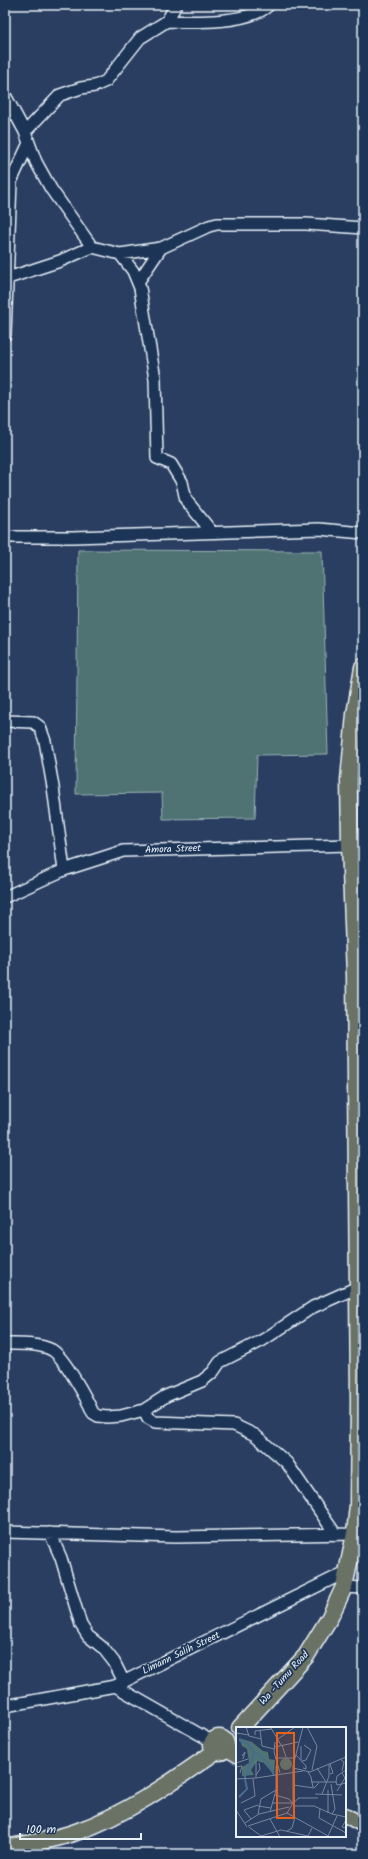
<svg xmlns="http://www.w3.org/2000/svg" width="368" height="1859" viewBox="0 0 368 1859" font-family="Kalam,sans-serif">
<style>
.green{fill:#507373;stroke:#9cb2b6}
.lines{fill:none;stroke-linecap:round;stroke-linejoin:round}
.minor-casing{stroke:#e8f1f8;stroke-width:14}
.major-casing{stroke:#e8f1f8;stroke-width:17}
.highway-casing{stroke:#e8f1f8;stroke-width:19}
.minor{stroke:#1d3557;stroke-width:11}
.major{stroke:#6b7165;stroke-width:14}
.highway{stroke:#6b7165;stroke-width:16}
.labels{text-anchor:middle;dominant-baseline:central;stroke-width:3.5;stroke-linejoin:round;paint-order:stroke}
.street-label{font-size:10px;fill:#e8f1f8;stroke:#1d3557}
.inset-river{fill:none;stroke:#476d8f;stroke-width:2}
.inset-road{fill:none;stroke:#76869d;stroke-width:1}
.view{fill:#e86118;fill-opacity:0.15;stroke:#e86118;stroke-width:2}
.inset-edge{fill:none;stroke:#e8f1f8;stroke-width:2}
</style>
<rect width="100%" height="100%" fill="#2a3e61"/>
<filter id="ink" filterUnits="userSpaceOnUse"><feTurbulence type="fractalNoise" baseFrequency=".025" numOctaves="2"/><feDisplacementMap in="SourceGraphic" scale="8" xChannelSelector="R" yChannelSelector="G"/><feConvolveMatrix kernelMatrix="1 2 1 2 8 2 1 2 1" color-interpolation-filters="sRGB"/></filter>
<g filter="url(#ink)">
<!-- green -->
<path class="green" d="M78,550L322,551L328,754L257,755L255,818L163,819L162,793L76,794Z"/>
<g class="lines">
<!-- minor casing -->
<g class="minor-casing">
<path id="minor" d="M167,21C193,22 249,24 269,5
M5,95L25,132L36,162L51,189L92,247L120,254L161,248L209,226L217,224H306L363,228
M25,132L60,95L81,88L95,86L106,81L140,38L167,21L176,5
M8,188L29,143
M120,254L133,271L140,288L155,379L157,458L171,464L182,482L186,500L211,531
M5,279L60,261L92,247
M138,282L161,248
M5,335L11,182
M5,537H73L319,529L363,533
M5,721L33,722L40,727L45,741L53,787L64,870
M351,755L363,758
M5,897L64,870L123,851L350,845L363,848
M5,1344C19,1344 39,1343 52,1350C64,1357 87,1399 93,1413L98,1416L107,1417L121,1416L144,1410L166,1396L202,1381L213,1372L220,1362L263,1340L313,1307L358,1287
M144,1410L148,1418L155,1422L234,1425L255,1435L287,1463L336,1535
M5,1532L176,1537L355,1534L359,1531
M50,1533L61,1558L81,1625L88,1636L103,1648L114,1662L124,1682
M344,1587L363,1588
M115,1686L213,1742
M5,1706L115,1686L348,1571"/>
</g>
<!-- major casing -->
<g class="major-casing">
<path id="major" d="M225,1748L237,1755
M345,1815L363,1825"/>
</g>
<!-- highway casing -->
<g class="highway-casing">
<path id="highway" d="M240,1728L306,1656L330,1617L344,1587L355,1534L358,1505L359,1400L355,976L350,845L349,780L355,714L363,667
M212 1745a7 7 0 1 1 14 0a7 7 0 1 1-14 0Z
M5,1848C28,1844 54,1840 76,1832C127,1814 172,1782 216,1751"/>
</g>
<!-- minor -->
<use href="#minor" class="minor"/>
<!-- major -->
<use href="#major" class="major"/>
<!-- highway -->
<use href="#highway" class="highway"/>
</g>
</g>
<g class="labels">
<!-- street labels -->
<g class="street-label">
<text transform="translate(173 849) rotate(-2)">Amora Street</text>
<text transform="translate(181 1653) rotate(-26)">Limann Salih Street</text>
<text transform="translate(284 1678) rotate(-48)">Wa -Tumu Road</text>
</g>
</g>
<!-- overview -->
<g transform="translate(236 1727)">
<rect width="110" height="110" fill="#2a3e61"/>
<path d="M3,11L16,15L27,24L32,25L33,32L39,33L38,48L28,36L21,34L15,43L18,48L6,49V40L13,36L11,22L6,19ZM44 37a6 6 0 1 1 12 0a6 6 0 1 1-12 0Z" fill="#507373"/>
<path class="inset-river" d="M3,13L12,17L19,26L12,40L13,46L9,47V51M20,26L32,36L38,48M3,70L11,62L9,52"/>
<path class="inset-road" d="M4,0H17M10,0L13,9L25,12M71,0L81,19L76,43M35,1L45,18M24,3L26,19L38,22M0,6L13,8M19,8V4L36,2M42,12L59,0M39,15L38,25L44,46M46,18L50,30M65,19V33M39,20L62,15M60,28L70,39V42L67,41M6,29L9,25L7,32M39,31H58M104,32L108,35L106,44M20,34V51M66,34L70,33L75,23L68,18M0,36V23M0,36L12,32M0,40L6,39L4,46M57,41L74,45L110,30M81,41L90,55M72,45L75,50L77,60M94,47L97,46L94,37M20,48L24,42L23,36M0,52L20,51L67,44M75,55H100M100,55L101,49L110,43M100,55L101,58L110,56M95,57L99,82L96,87M57,58L78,61L83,56M101,64L109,51L106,46M79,67L106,68M86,67L93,49V37M39,68L53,72L56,76M62,71H82M5,76L19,69L17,52M37,76H57L63,71M22,79L35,81M57,79H78L96,87L110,90M84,82L83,91L110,106M0,83L11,100M34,85L40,63V39M51,86L94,110M51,86L57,76V39L67,0M92,86V63M22,87L25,72L40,63M15,92L8,83L22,78M34,92L44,110M110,93L106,100L110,101M9,96L23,87L53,80M12,99L51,86M13,100L25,109L45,103L72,109L76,101M51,104L56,101L59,90M92,109L101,89"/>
<path class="view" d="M41,6H58V91H41Z"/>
<rect width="110" height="110" class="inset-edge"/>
</g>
<!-- margin -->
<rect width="368" height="1859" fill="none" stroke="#1d3557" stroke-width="20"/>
<rect x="10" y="10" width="348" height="1839" fill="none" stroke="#e8f1f8" stroke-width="1.5" filter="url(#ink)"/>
<!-- scale -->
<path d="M20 1833v6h121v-6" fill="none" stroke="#e8f1f8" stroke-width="2"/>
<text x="26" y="1833" font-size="12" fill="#e8f1f8" stroke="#1d3557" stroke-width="3" paint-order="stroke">100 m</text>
</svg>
